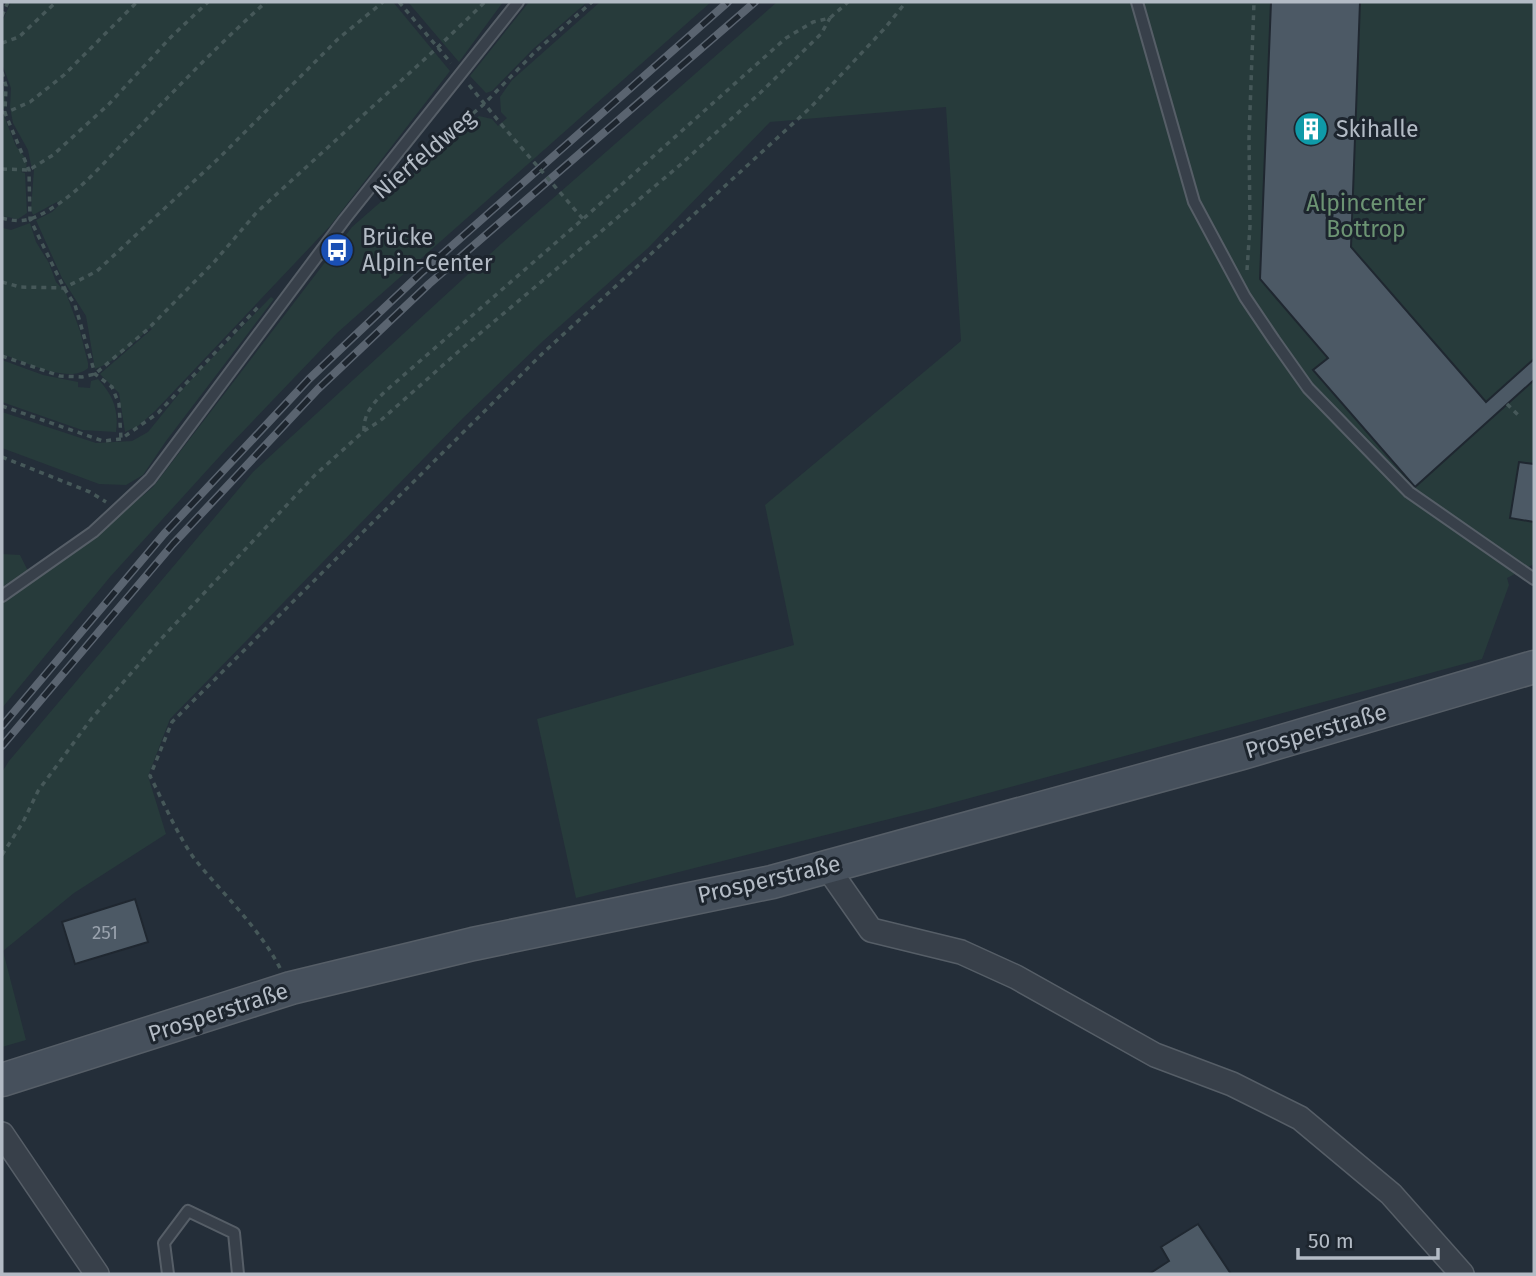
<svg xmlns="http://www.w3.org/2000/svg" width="1536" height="1276" viewBox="0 0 1536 1276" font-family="'Fira Sans',sans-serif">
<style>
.green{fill:#273b3b}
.building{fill:#4c5965;stroke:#1f2730;stroke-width:2}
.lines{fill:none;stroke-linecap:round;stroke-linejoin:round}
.lane-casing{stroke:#565e67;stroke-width:14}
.street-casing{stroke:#565e67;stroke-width:26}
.secondary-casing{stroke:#565e67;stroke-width:35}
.path{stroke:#465859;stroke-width:3.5;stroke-dasharray:5 5;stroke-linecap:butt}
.lane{stroke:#38404a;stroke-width:10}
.street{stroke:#38404a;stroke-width:23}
.secondary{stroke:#46505c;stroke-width:32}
.rail-casing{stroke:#5a6470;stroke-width:8}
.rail{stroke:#1d252e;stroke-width:5;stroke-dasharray:16;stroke-linecap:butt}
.path-bridge{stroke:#465859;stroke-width:3.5;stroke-dasharray:5 5;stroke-linecap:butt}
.labels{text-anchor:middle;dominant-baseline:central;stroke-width:6;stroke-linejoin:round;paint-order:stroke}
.number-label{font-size:19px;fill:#99a2ad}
.poi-label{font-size:23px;fill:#b3bbc5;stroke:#1d252e;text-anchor:start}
.street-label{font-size:23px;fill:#b3bbc5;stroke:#1d252e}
.park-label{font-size:23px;fill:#6c9473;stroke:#1d252e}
</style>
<rect width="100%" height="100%" fill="#242e39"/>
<!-- green -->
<path class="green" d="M11,2H393L450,71L330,226L155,411L138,426L125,432L119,393L100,374L152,329L150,328C134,342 116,362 95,369L86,316L62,278L36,220L52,212L59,205L57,202L33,215L31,210L34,169L31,165L28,150L13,123L10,107L11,88L2,64V22Z
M408,2H503L459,62Z
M529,2H587L533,49L492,91L486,93L470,76Z
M600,2H711L337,333L229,446L110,577L2,708V602L81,548L153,487L352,227L479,116L492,119L498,126L507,118L501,112L500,97L512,80Z
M777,2H1534V564L1507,578L1509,585L1482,659L933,808L576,898L537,719L794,645L765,505L961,341L946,107L770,122L648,248L543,341L463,418L170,719L148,776L166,834L74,893L3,951L26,1040L2,1047V772L9,761L253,472L501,244Z
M2,77L6,105L2,112L4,116L16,146L27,160L26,169L21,172L25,173L27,213L18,219L2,216Z
M2,220L3,228L11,230L30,223L36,242L49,263L56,282L66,293L80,331L88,363V368C70,385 22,361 2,354Z
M271,297L274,299L166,441L143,475L126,485L99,484L2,448V412L96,443L132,441L148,432L187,384Z
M2,360L43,375L78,382V387L90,388L91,381L98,379C113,395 119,410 116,432L82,430L2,402Z
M2,554L20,555L28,571L2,587Z"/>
<!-- building -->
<path class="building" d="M1271,2H1360L1351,247L1486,402L1534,359V380L1415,487L1313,370L1328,358L1260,279Z
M1519,462L1534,464V522L1510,518Z
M135,899L148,942L75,964L62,922Z
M1198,1224L1231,1274H1149L1169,1261L1161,1247Z"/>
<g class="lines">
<!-- lane casing -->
<g class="lane-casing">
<path id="lane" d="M1137,2L1194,202L1245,297L1274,340L1308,388L1409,492L1534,579
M2,596L93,532L150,479L345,219L518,2
M168,1274L164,1243L188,1211L234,1233L238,1274"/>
</g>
<!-- street casing -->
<g class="street-casing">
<path id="street" d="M827,867L871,930L961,952L1016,977L1155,1055L1232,1084L1300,1118L1391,1194L1462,1274
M2,1134L97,1274"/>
</g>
<!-- secondary casing -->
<g class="secondary-casing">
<path id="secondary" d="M2,1080L291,988L473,944L772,882L1242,753L1534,667"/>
</g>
<!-- path -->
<path class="path" d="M399,2L451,63
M2,16L8,2
M2,43L19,37L56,2
M2,72L6,86L5,113L29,170L30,219L64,288L75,305L95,374L112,387L119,404L121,439
M469,85L501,124
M2,112L5,113L30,102L64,75L137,2
M2,169L29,170L53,155L109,104L171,37L208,2
M404,171L483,105L536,51L592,2
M2,218C13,221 22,222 33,218C72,202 102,164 131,135C175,90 219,44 266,2
M1247,270L1250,226L1249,138L1254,2
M2,282L20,287L64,288L97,271L219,158L338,39L383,2
M2,356L60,376L82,377L95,374L148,329L215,261L257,212L438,47L485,2
M1507,404L1521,418
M2,406L103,441L121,439L158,413L260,305
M364,431C363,412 376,400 389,388L583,219L786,38L813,22L830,18L848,2
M2,457L90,492L106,502
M2,855L23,822L38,791L92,718L161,639L315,475L364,431L380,421L459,351L680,165L760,93L821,34L830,18
M280,968C259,928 225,896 197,862C180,841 163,801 150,776L172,722L543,353L811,107L885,28L906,2"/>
<!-- lane -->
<use href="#lane" class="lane"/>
<!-- street -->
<use href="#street" class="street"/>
<!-- secondary -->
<use href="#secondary" class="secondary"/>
<!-- rail casing -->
<g class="rail-casing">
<path id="rail" d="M2,726L164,534L309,379L420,274L728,2
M2,746L173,544L318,389L429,284L755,2"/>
</g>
<!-- rail -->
<use href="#rail" class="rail"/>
<!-- path-bridge -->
<path class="path-bridge" d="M501,124L583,219"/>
</g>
<!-- icons -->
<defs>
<g id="building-disc" transform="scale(1.75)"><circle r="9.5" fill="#0f9aa8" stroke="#1d252e"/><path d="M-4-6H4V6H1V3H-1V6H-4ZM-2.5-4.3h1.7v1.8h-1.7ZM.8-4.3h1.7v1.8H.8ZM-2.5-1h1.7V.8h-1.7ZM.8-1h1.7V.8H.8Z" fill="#fff"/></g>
<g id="bus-disc" transform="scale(1.75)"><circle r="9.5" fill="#1a4fb4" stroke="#1d252e"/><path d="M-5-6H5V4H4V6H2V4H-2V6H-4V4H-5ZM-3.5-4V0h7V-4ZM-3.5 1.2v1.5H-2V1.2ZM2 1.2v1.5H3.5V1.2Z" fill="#fff"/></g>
</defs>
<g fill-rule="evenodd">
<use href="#building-disc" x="1311" y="129"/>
<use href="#bus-disc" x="337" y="250"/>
</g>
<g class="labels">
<!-- number labels -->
<g class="number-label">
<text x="105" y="932">251</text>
</g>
<!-- poi labels -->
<g class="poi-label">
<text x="1336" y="129">Skihalle</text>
<text x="362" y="237">Brücke<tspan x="362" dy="26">Alpin-Center</tspan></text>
</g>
<!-- street labels -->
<g class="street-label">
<text transform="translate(424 154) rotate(-40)">Nierfeldweg</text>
<text transform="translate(1316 731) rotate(-16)">Prosperstraße</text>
<text transform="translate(769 879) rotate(-13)">Prosperstraße</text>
<text transform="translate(218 1012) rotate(-18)">Prosperstraße</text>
</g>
<!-- park labels -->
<g class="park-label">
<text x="1366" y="203">Alpincenter<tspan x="1366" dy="26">Bottrop</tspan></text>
</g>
</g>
<!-- border -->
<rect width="1536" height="1276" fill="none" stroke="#b3bbc5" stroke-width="7"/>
<!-- scale -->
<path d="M1298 1248v10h140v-10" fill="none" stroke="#b3bbc5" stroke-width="3.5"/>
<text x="1308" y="1248" font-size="21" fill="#b3bbc5" stroke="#1d252e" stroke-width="5" paint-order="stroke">50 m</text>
</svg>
